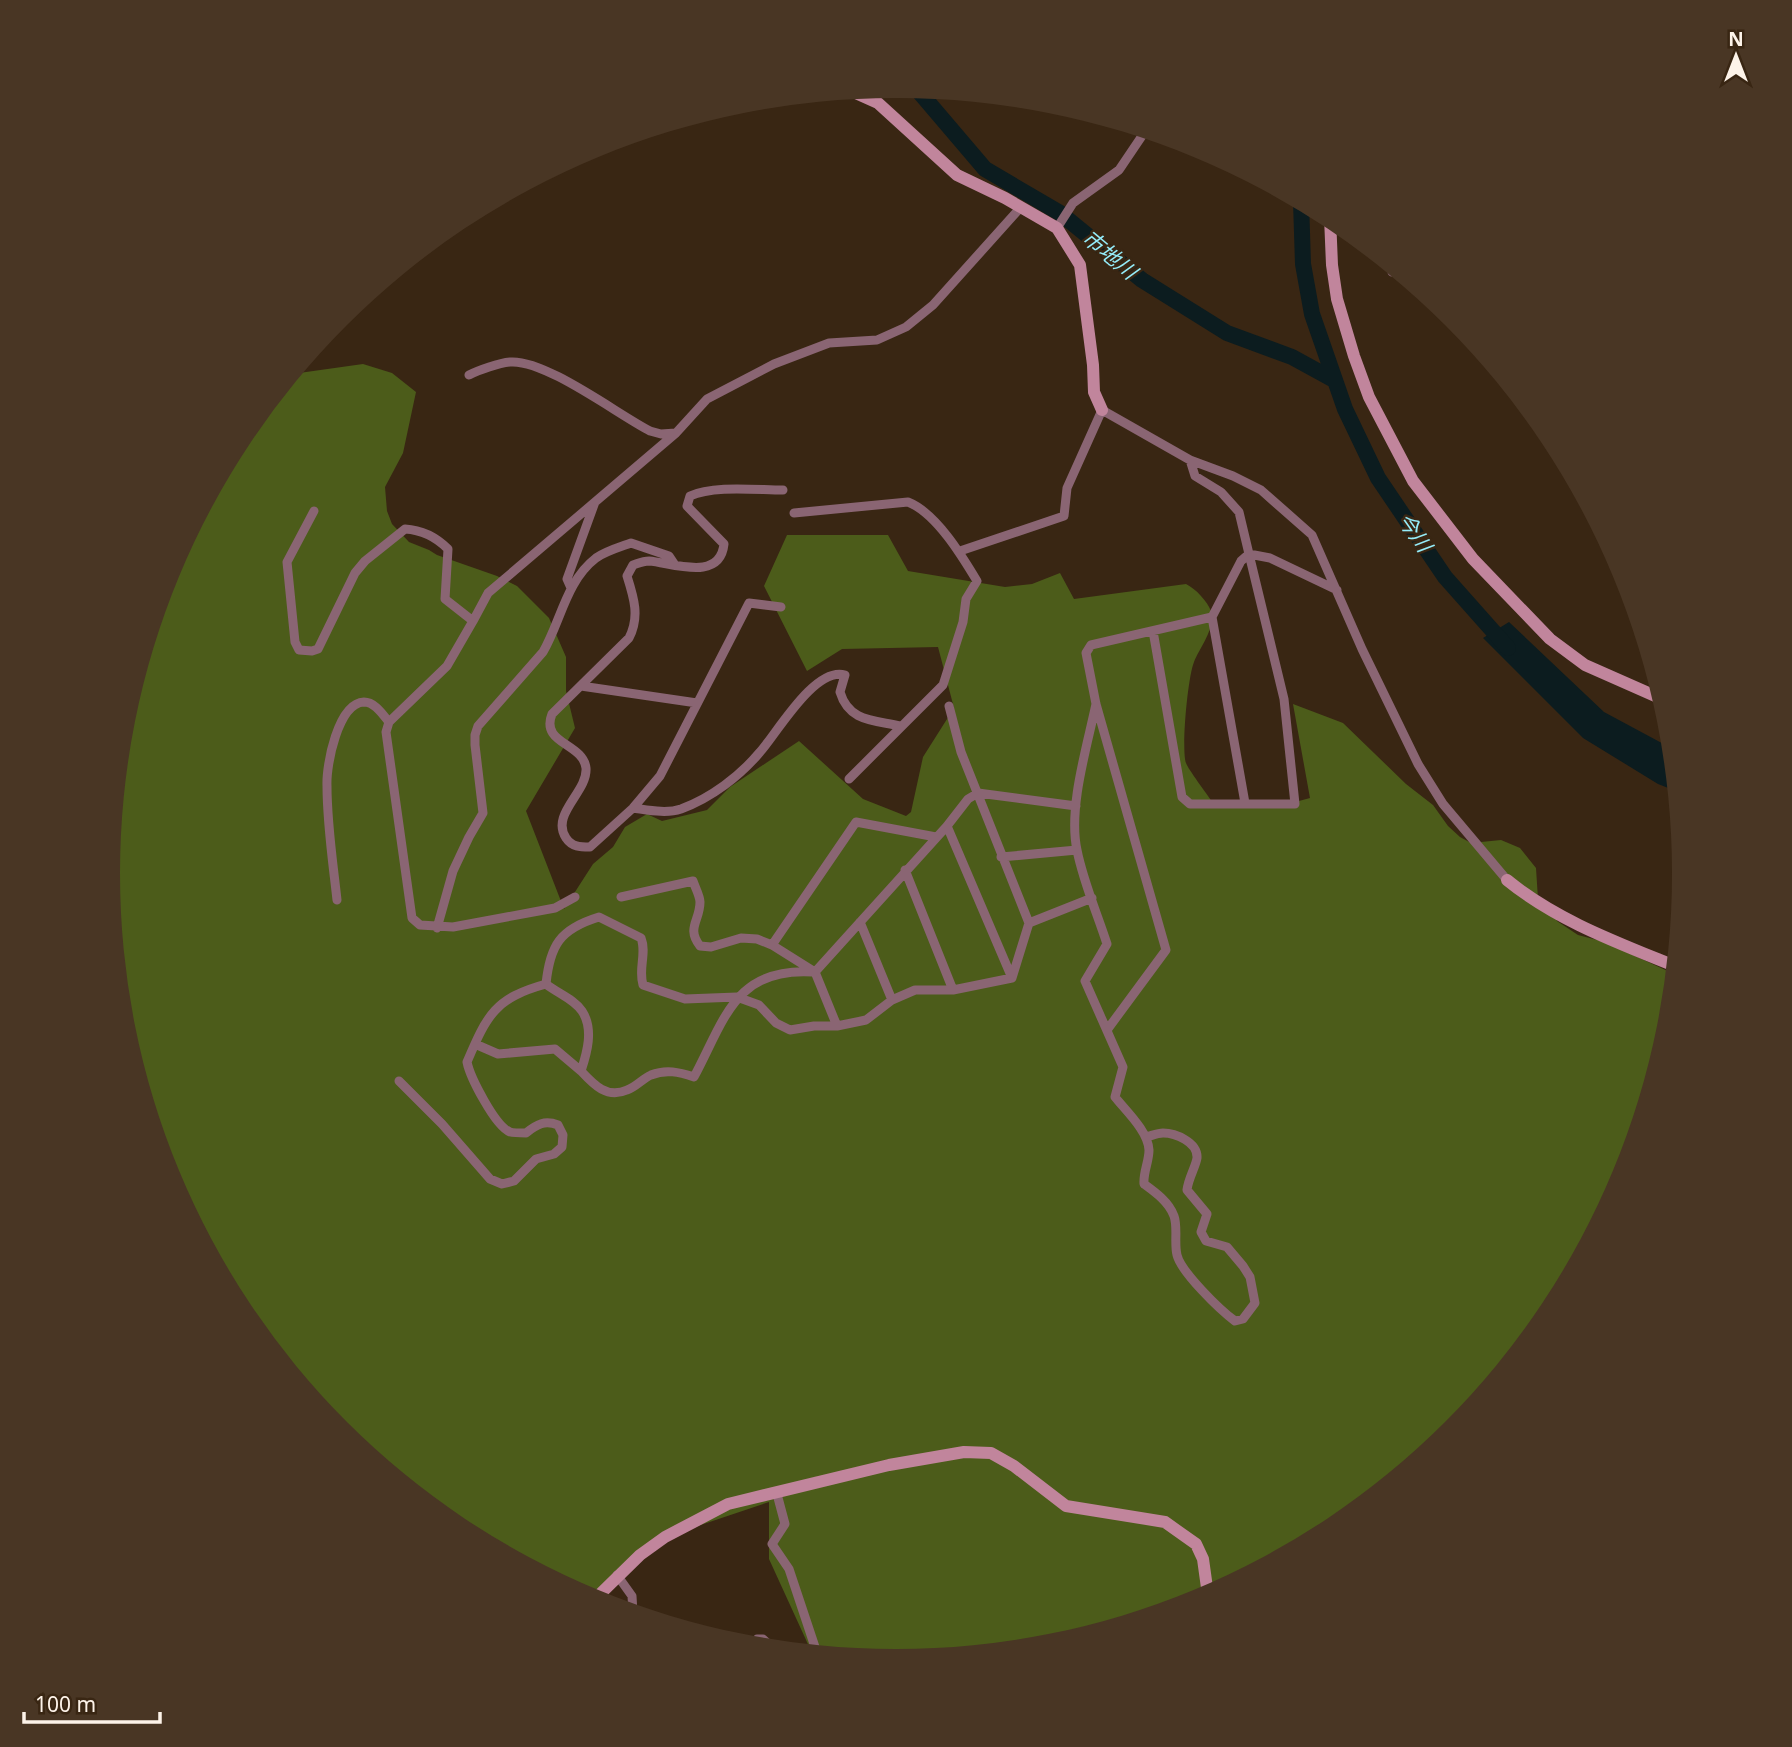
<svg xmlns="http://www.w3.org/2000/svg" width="1792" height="1747" viewBox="0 0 1792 1747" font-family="'Noto Sans','Noto Sans JP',sans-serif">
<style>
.forest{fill:#4c5c1a}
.water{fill:#0c1c1f}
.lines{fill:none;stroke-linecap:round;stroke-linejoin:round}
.river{stroke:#0c1c1f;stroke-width:16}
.street{stroke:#8a6573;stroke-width:9}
.secondary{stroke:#c1859c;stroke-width:12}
.labels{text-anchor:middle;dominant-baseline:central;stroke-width:5;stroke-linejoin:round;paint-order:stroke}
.water-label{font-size:21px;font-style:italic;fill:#95edfa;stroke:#392613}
</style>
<rect width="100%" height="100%" fill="#392613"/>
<!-- forest -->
<path class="forest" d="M363,364L392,373L416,392L403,453L385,487L387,511L392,524L409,542L429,550L437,555L497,576L517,586L549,618L566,657V691L575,728L526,811L564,909L593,864L613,847L625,827L647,814L662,821L707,810L730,787L799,741L863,799L906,816L911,812L923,757L954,708L938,647L842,649L807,671L764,586L787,535H888L908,571L1005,587L1032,584L1060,573L1074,599L1186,584C1196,589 1207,601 1211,611C1216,628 1200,647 1194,662C1188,676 1181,749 1186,763C1188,769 1207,794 1213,803L1288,804L1310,798L1293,704L1343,723L1406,784L1433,805L1448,826L1460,837L1471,843L1501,840L1520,848L1536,868L1538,899L1551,910L1557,921L1578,935L1605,942L1674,974L1669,1028L1624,1175L1551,1311L1453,1431L1333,1529L1197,1601L1049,1646L896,1661L812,1653L769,1559V1502L665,1537L595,1601L458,1528L339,1430L241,1311L168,1175L123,1027L108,873L123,719L168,572L241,436L292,374Z"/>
<!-- water -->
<path class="water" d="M1509,622L1604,712L1671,748L1676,791L1658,784L1583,738L1483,638Z"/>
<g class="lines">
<!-- river -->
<path class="river" d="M916,88L985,169L1060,213L1142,280L1227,333L1292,357L1334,380
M1301,201L1303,264L1312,314L1345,409L1378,478L1445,577L1508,648"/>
<!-- street -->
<path class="street" d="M1057,228L1073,203L1119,170L1146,130
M1392,272L1395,269
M469,375C479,370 499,363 510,362C545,359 617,414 650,431L661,434L676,433
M314,511L287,562L295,642L299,650L312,651L318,649L355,573L365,561L405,529C423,530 436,537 448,549L445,599L473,621L447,666L389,722L386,732L412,918L420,925L453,927L555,908L575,897
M794,513L908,502C936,513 962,556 977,581L966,599L963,622L943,685L849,779
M960,551L1064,516L1067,488L1102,410L1190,460L1233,476L1261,490L1312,535L1362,649L1418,764L1443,804L1507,880
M571,588L567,579L595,502L676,433L707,399L774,364L829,343L877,340L906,327L933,305L1021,207
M781,607L749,603L660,776L633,808L590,847C580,847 572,847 566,838C550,814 588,792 586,768C583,743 540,744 552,714L629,638C640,617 634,598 627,576L633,565C639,563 643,561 649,561C673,563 720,582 724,544L687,506L690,496C713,485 757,490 783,490
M1212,617L1245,803
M473,621L488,593L595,502
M1153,631L1182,797L1190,804H1295L1284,699L1249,554L1270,558L1337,590
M581,686L697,703
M1096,704C1087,747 1068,808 1077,850C1083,881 1097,913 1107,944L1085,981L1123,1067L1115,1097C1126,1111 1148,1131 1149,1150C1149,1162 1143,1172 1144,1184C1155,1192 1169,1202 1174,1216C1178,1227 1174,1243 1177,1255C1181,1272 1220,1310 1235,1321L1243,1319L1255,1303L1250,1277L1243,1266L1227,1247L1206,1241L1201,1232L1207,1214L1187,1190C1188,1179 1196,1166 1197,1158C1198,1142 1175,1133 1163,1133C1157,1133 1151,1136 1146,1137
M949,706L961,752L1029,923L1012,978
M633,808C648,810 666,814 681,809C711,798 740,776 760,752C777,733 815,666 845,675L840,692C849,722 874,720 900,726
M947,826L1012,978
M1001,857L1077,850
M905,870L953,990
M621,897L693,881C695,887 700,896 700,902C700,921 686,928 700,946L711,947L741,938L757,939L772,945L815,972L837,1026L866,1020L892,1000L915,990H953L1012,978
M337,900C333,863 327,824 327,786C326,765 338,703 364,702C375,702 383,715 389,722
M860,922L892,1000
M1029,923L1092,898
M437,928L453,871L469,837L483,813L475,745V735L478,726L543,652C561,621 566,581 596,558C606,551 620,547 631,543L669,556L675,565
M772,945L856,822L936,837
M815,972L947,826L968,799L978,793L1076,806
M546,984C557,993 574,999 582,1011C594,1029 587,1053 581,1071C594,1085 607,1099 627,1090C636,1087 642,1079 651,1075C666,1069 679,1072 694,1077C725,1019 735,967 813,972
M546,984C550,945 560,929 599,917L641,938C647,953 638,969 643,985L685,999L737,997L759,1005L776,1023L790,1030L814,1026H837
M1107,1030L1166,950L1096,704L1086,653L1091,645L1212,617L1241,561L1249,554L1239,512L1221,492L1195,476L1190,460
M475,1044L498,1054L555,1049L581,1071
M399,1081L442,1124L490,1179L502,1184L514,1181L536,1159L554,1154L562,1147L563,1135L558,1125C545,1120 537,1124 526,1133C522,1133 514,1133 510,1132C495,1126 470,1077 467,1062C487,1015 495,998 546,984
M777,1494L785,1524L772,1544L789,1569L817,1653
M617,1575L632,1596L633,1613
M748,1647L757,1639H763L774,1649"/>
<!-- secondary -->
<path class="secondary" d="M849,90L878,103L957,175L1005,198L1057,228L1080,265L1093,365L1094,392L1102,410
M1330,217L1332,265L1337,299L1354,356L1369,397L1413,481L1473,559L1550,639L1585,665L1662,699
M1507,880C1556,920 1616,942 1675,966
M593,1601L640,1555L665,1537L728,1504L889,1465L964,1452L991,1453L1014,1466L1066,1506L1165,1522L1196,1544L1203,1559L1208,1595"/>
</g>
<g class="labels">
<!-- water labels -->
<g class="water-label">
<text transform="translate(1110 254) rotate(40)">市地川</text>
<text transform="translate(1415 532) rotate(55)">今川</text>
</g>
</g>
<!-- crop -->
<path d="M0 0H1792V1747H0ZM895 98H897A775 775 0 0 1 1672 873V874A775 775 0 0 1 897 1649H895A775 775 0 0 1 120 874V873A775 775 0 0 1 895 98Z" fill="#493624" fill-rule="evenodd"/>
<!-- north arrow -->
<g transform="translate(1736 56)" stroke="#392613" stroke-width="5" paint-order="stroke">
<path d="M0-5L12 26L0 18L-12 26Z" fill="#fdf3e9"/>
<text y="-10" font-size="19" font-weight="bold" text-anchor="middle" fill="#fdf3e9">N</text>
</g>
<!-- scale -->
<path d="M24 1712v10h136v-10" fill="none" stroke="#fdf3e9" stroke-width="3.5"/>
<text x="35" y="1712" font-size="21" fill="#fdf3e9" stroke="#392613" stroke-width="5" paint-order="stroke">100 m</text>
</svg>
